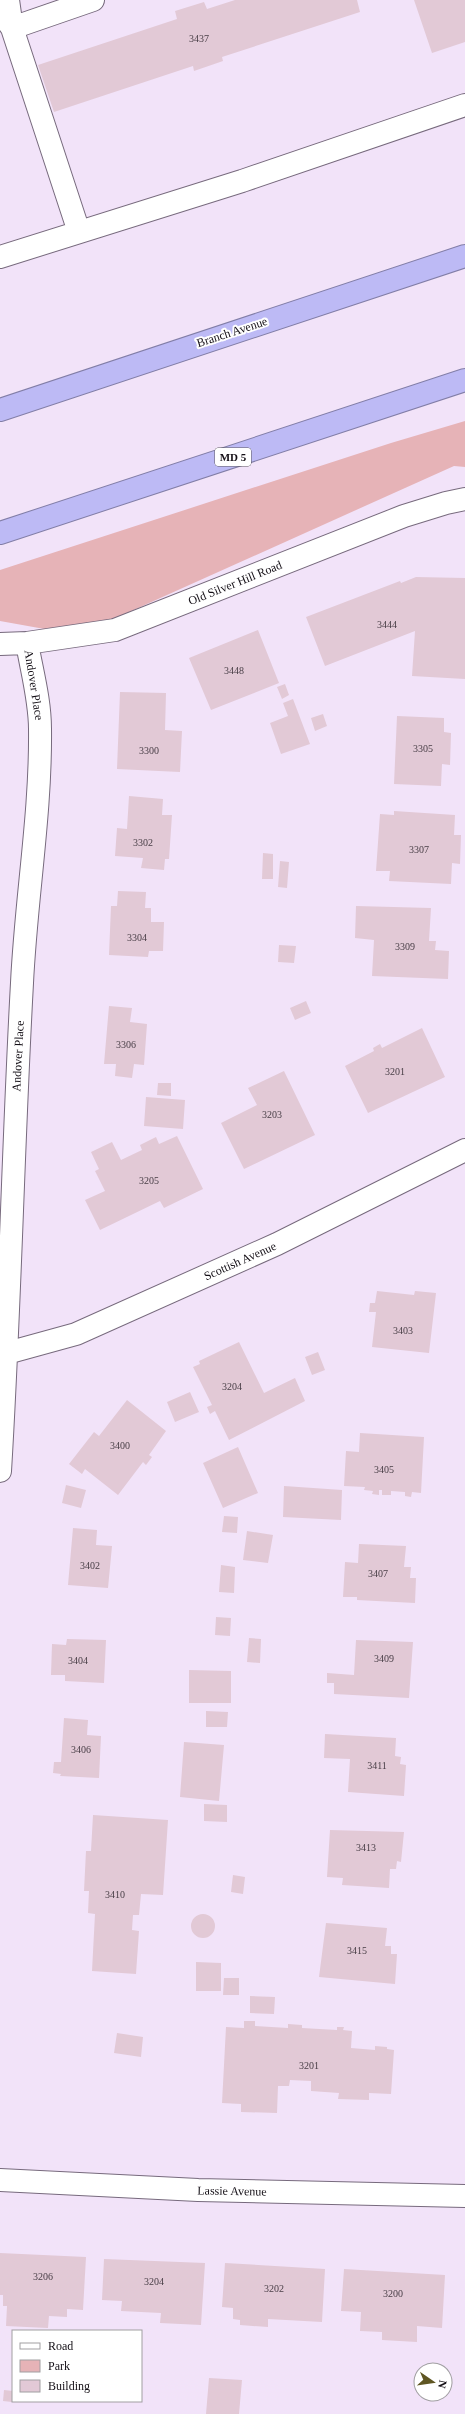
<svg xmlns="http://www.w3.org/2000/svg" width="465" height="2414" viewBox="0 0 465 2414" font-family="'Times New Roman',serif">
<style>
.green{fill:#e6b3b7}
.building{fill:#e2c9d6}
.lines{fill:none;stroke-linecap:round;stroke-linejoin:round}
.minor-casing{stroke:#776a7d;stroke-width:24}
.highway-casing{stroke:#827ea7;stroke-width:24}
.minor{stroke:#fff;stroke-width:22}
.highway{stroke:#bdbaf5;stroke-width:22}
.labels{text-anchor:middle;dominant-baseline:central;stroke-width:4;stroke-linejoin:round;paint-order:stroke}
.number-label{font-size:10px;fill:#483e46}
.shield{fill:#fff;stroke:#5a575c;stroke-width:1}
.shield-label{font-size:11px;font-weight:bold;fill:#140f16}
.street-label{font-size:12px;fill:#140f16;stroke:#fff}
</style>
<rect width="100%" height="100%" fill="#f2e3f9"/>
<!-- green -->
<path class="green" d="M465,421V467L454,466L78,635L0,621V570L391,443Z"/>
<!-- building -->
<path class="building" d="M235,0H357L360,12L222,57L223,61L194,71L193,66L54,112L38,65L177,19L175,11L204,2L207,9Z
M414,0H465V42L432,53Z
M416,577L465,578V679L412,676L415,631L325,666L306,617L400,581L401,583Z
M258,630L279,683L211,710L189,658Z
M285,684L289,695L282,699L277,687Z
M120,692L166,693L165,730L182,731L180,772L117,769Z
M293,699L310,744L281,754L270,723L288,716L283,703Z
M323,714L327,726L315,731L311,718Z
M397,716L444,718V732L451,733L450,765L442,764L441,786L394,784Z
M129,796L163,799L162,815H172L169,859H165L164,870L141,868L143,858L115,856L117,828L127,829Z
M394,811L455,815L454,835H461L460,864L452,863L451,884L389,881L390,871H376L380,814L394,815Z
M263,853L273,854V879H262Z
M280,861L289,862L287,888L278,887Z
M118,891L146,892L145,908H151V922H164L163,951H149L148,957L109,955L111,906H117Z
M356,906L431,908L429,941H436L435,950L449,951L448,979L372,976L374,940L355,938Z
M279,945L296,946L294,963L278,962Z
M306,1001L311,1013L295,1020L290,1008Z
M109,1006L132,1008L130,1022L147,1024L144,1065L134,1064L132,1078L115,1076L116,1064H104Z
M422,1028L445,1077L368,1113L345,1066L374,1051L373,1048L380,1044L382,1048Z
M284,1071L315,1135L244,1169L221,1123L257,1105L248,1088Z
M158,1083H171V1096L157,1095Z
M146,1097L185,1100L183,1129L144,1126Z
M177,1136L203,1189L164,1208L160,1201L100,1230L85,1200L105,1191L95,1171L99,1169L91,1152L112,1142L121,1160L142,1150L140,1145L156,1137L159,1144Z
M377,1291L414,1295L415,1291L436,1293L429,1353L372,1347L376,1312H369L370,1303H375Z
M239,1342L264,1393L295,1378L305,1401L229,1440L215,1411L210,1414L207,1407L212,1405L193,1367L200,1364L199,1361Z
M318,1352L325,1370L312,1375L305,1357Z
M190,1392L199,1412L175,1422L167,1402Z
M127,1400L166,1431L149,1455L152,1457L146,1465L143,1462L118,1495L85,1469L82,1474L69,1464L94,1432L99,1436Z
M360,1433L424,1437L421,1493L412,1492L411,1497L405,1496V1492L391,1491V1495H382V1490H379V1495L372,1494L373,1491L364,1490L365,1487L344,1486L346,1451L359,1452Z
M238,1447L258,1493L223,1508L203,1463Z
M66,1485L86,1490L81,1508L62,1503Z
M284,1486L342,1490L341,1520L283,1517Z
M224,1516L238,1517L237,1533L222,1532Z
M73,1528L97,1530L96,1545L112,1546L108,1588L68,1585Z
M247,1531L273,1535L268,1563L243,1560Z
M359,1544L406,1546L404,1567H411L410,1578H416L415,1603L357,1600V1597H343L345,1562L358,1563Z
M221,1565L235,1567L234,1593L219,1592Z
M216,1617L231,1618L230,1636L215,1635Z
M249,1638L261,1639L260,1663L247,1662Z
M67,1639L106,1640L104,1683L65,1681V1675H51L52,1644L66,1645Z
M356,1640L413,1642L409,1698L334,1694V1683H327V1673L354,1675Z
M189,1670L231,1671V1703H189Z
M206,1711L228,1712L227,1727H206Z
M64,1718L88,1720L87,1735L101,1736L99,1778L60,1776L61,1774L53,1773L54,1762H61Z
M325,1734L396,1738L395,1756L401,1757L400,1764L406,1765L404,1796L348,1792L350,1759L324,1758Z
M184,1742L224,1745L219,1801L180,1797Z
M204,1804L227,1805V1822L204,1821Z
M93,1815L168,1820L163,1895L141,1894L139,1915H133L132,1930L139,1931L136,1974L92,1971L95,1914L88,1913L89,1891H84L86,1851H91Z
M330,1830L404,1832L401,1862L397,1861L396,1869H390L389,1888L342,1885L343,1878L327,1877Z
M233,1875L245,1877L243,1894L231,1892Z
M191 1926a12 12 0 1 1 24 0a12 12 0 1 1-24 0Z
M326,1923L387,1928L385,1946H391V1954H397L395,1984L319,1977Z
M196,1962L221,1963V1991H196Z
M224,1978H239V1995H223Z
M250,1996L275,1997L274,2014L250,2013Z
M244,2021H255V2026L288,2028V2024L302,2025V2028L337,2030V2027H344L343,2030L352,2031L351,2048L375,2050V2046L387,2047V2049L394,2050L391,2094L369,2093V2100L338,2099L339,2093L311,2091V2081L290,2080L289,2086H278L277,2113L241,2112V2104L222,2103L226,2027L244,2028Z
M117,2033L143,2037L141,2057L114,2053Z
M0,2253L86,2257L83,2310L67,2309V2317L49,2316L48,2328L6,2326L7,2306H3V2295H0Z
M104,2259L205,2263L201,2325L160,2323L161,2313L121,2311L122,2301L102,2300Z
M225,2263L325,2269L322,2322L268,2319V2327L240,2325V2320L233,2319V2308L222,2307Z
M344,2269L445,2275L442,2328L417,2326V2342L382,2340V2332L360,2331L361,2312L341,2311Z
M209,2378L242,2380L239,2414H206Z
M4,2390L13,2391L12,2402L3,2401Z"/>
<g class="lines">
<!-- minor casing -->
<g class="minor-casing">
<path id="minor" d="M8,0L12,28L93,0
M0,17L5,18L12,28L79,232
M0,257L242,181L465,105
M0,644L27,643L115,630L404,516L446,503L465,499
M7,1353L76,1334L277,1244L465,1150
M0,1471C10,1308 13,1146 22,983C26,898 41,814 40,729C40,700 32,672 27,643
M0,2180L198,2190L465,2196"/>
</g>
<!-- highway casing -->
<g class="highway-casing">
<path id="highway" d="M0,410L465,256
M0,533L465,380"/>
</g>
<!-- minor -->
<use href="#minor" class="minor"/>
<!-- highway -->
<use href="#highway" class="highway"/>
</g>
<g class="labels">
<!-- number labels -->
<g class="number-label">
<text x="199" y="38">3437</text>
<text x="387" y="624">3444</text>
<text x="234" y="670">3448</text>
<text x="423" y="748">3305</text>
<text x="149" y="750">3300</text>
<text x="143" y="842">3302</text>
<text x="419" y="849">3307</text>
<text x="137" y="937">3304</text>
<text x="405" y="946">3309</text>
<text x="126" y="1044">3306</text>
<text x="395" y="1071">3201</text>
<text x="272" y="1114">3203</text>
<text x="149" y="1180">3205</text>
<text x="403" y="1330">3403</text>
<text x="232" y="1386">3204</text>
<text x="120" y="1445">3400</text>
<text x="384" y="1469">3405</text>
<text x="90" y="1565">3402</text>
<text x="378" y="1573">3407</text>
<text x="384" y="1658">3409</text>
<text x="78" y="1660">3404</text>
<text x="81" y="1749">3406</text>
<text x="377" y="1765">3411</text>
<text x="366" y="1847">3413</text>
<text x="115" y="1894">3410</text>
<text x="357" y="1950">3415</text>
<text x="309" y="2065">3201</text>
<text x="43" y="2276">3206</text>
<text x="154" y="2281">3204</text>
<text x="274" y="2288">3202</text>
<text x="393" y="2293">3200</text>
</g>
<!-- shield labels -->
<rect class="shield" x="215" y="448" width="36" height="18" rx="3"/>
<g class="shield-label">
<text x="233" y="457">MD 5</text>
</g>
<!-- street labels -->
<g class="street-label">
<text transform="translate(232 332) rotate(-18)">Branch Avenue</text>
<text transform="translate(235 583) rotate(-22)">Old Silver Hill Road</text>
<text transform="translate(34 685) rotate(81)">Andover Place</text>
<text transform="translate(18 1056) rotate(-87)">Andover Place</text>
<text transform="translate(240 1261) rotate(-24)">Scottish Avenue</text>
<text transform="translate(232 2191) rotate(1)">Lassie Avenue</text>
</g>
</g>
<!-- legend -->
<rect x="12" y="2330" width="130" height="72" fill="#ffffff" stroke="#a19fa2"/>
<rect x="20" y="2343" width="20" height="6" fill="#ffffff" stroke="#a19fa2"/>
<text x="48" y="2350" font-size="12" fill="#140f16">Road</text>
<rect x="20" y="2360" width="20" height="12" fill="#e6b3b7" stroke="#a19fa2"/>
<text x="48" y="2370" font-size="12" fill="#140f16">Park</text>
<rect x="20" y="2380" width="20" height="12" fill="#e2c9d6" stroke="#a19fa2"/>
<text x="48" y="2390" font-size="12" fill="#140f16">Building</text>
<!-- north arrow -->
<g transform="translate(433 2382) rotate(103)"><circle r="19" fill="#ffffff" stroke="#a19fa2"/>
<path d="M0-3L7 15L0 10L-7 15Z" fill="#5f5623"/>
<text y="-6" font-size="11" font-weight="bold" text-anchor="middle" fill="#140f16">N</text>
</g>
</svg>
